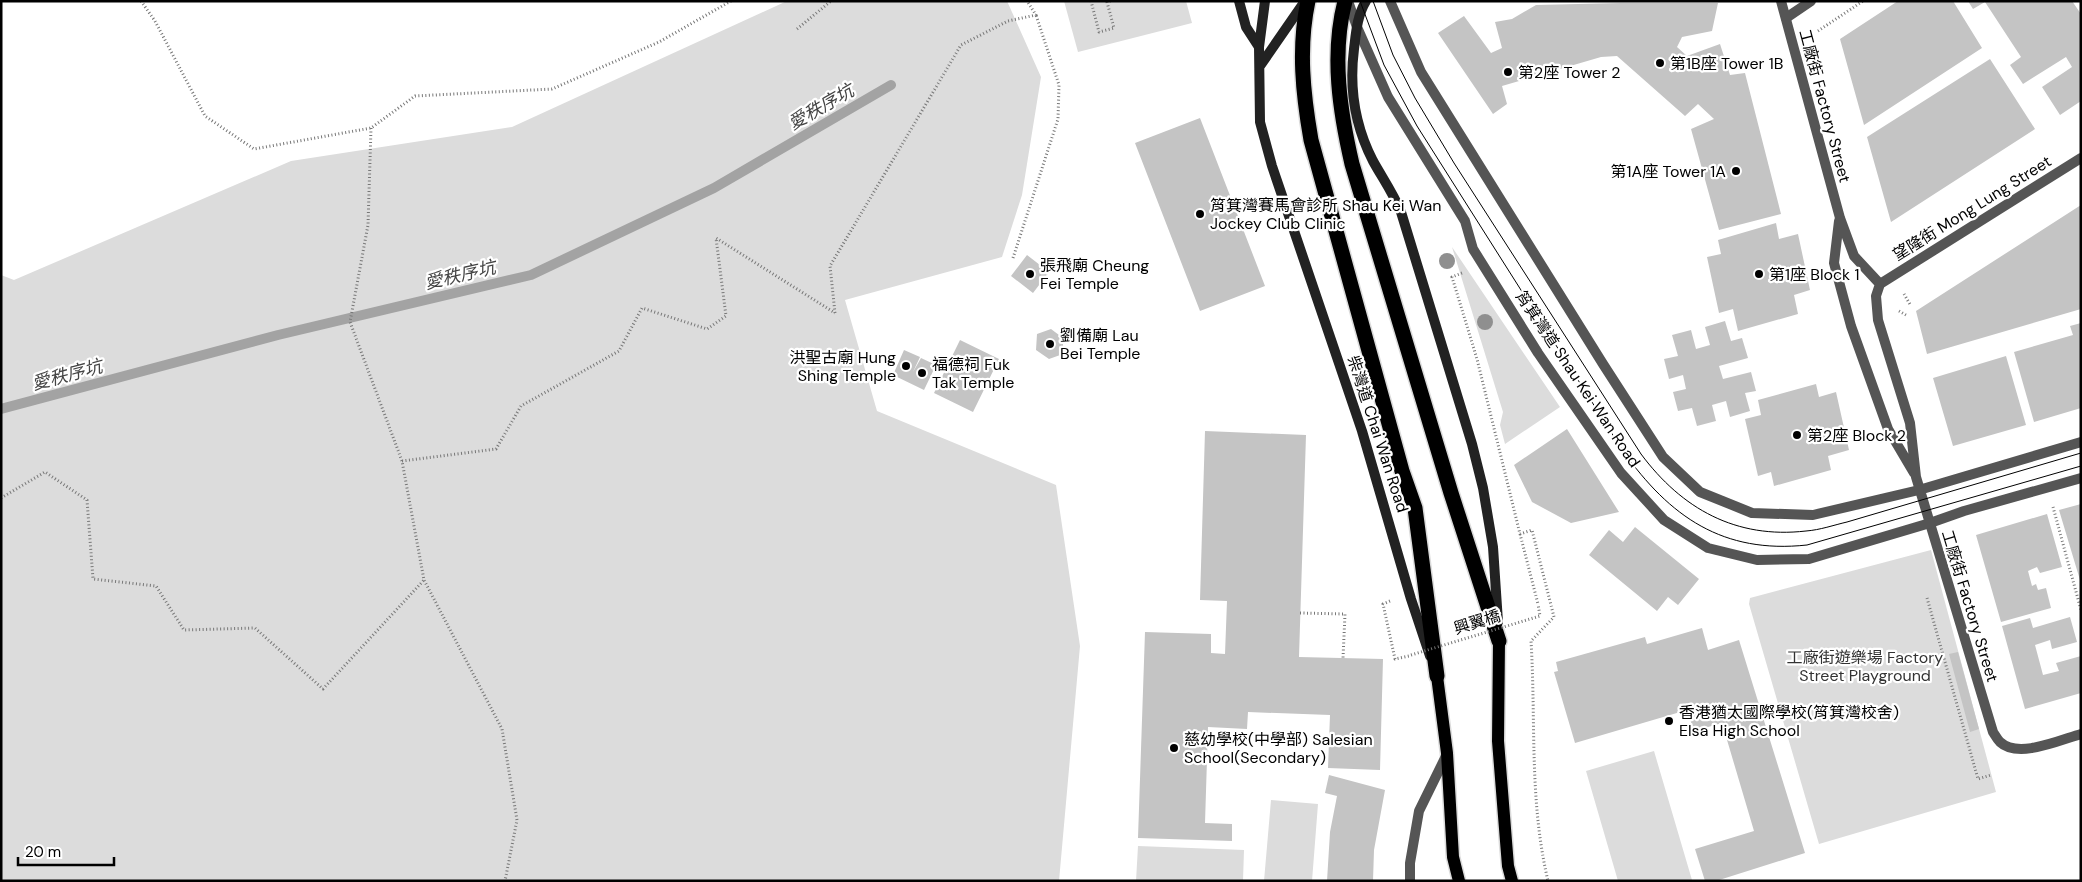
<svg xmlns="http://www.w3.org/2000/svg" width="2082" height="882" viewBox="0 0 2082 882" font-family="'DM Sans','Noto Sans TC',sans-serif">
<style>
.green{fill:#dcdcdc}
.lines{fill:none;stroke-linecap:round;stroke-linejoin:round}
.stream{stroke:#a3a3a3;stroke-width:10}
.building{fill:#c4c4c4}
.primary-casing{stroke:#dbdbdb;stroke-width:15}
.motorway-casing{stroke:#dbdbdb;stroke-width:18}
.path{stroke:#777;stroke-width:3;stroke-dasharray:1 2.5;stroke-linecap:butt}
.pedestrian{stroke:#555;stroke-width:10}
.minor{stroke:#555;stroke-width:10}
.tertiary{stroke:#555;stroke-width:10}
.secondary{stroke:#222;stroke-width:10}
.primary{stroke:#000;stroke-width:12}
.motorway{stroke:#000;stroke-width:15}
.tram{stroke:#000;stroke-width:1}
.path-bridge{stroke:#777;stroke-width:3;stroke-dasharray:1 2.5;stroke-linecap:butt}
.tree{fill:#8f8f8f}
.poi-dot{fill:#000;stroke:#fff;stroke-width:2}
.labels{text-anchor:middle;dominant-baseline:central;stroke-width:4.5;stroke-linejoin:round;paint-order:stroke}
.poi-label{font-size:16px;fill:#000;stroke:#fff;text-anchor:start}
.street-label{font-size:16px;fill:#000;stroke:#fff}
.park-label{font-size:16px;fill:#333;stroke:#fff}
.water-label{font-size:18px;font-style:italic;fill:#444;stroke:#fff}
</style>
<rect width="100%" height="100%" fill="#fff"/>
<!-- green -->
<path class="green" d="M787,1H1007L1041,77L1022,195L1002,257L845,300L877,411L1056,485L1080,646L1059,881H1V275L14,280L291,161L512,127Z
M1064,1H1186L1192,23L1078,52Z
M1452,247L1560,407L1505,444L1500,425L1503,412Z
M1931,550L1996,792L1819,844L1749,604L1750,598Z
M1654,751L1692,880L1618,881L1586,771Z
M1271,800L1318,804L1312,881H1264Z
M1138,846L1244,850L1243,881H1136Z"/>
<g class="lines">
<!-- stream -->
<path class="stream" d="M1,409L278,335L531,275L714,188L891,85"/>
</g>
<!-- building -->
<path class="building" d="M1898,1H1953L1982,48L1864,125L1840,39Z
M1968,1H2072L2081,14V101L2060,115L2042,87L2072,67L2066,57L2023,84L2010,65L2021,57L1985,2L1973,9Z
M1620,3H1718L1712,31L1682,37L1677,47L1687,56L1720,44L1730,75L1745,73L1781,214L1719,230L1691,129L1714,119L1698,104L1685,116L1617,56L1601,57L1502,86L1507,104L1493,114L1438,33L1464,16L1491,53L1502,48L1495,22L1512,19L1536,5Z
M1990,59L2035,129L1891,222L1867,137Z
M1200,118L1265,286L1200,311L1135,143Z
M2081,205V309L1927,354L1916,311Z
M1776,223L1779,239L1798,234L1810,290L1794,295L1798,314L1738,331L1733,309L1719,313L1707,257L1721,254L1718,240Z
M1027,255L1049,272L1033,293L1011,276Z
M1725,321L1731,341L1742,338L1748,358L1719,366L1723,379L1751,372L1756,391L1745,393L1750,411L1730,417L1726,401L1712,405L1716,421L1697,426L1692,408L1678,411L1673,392L1686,389L1683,375L1669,379L1664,359L1678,356L1672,335L1691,330L1696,349L1710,345L1705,327Z
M2081,323V408L2034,422L2014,352L2073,335L2070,326Z
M1051,329L1063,338V354L1049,359L1036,350L1037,334Z
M960,340L999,359L973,412L934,393Z
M904,350L920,357L913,372L921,358L936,365L924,390L893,375Z
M2006,356L2026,425L1953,446L1933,378Z
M1816,384L1819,397L1836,392L1849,450L1828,456L1831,470L1774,486L1771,472L1758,476L1745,419L1761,415L1758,400Z
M1567,429L1619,512L1571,523L1532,502L1514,465Z
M1205,431L1306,435L1299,657L1383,659L1380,770L1328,768L1330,715L1248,712L1247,729L1208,727L1205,823L1232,824V841L1138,838L1145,632L1211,634V653L1225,654L1227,601L1200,600Z
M2081,504V579L2080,580L2059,510Z
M2047,514L2062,567L2040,573L2037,567L2028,571L2032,586L2036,584L2038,590L2046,588L2051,608L2001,622L1976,535Z
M1635,527L1699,579L1678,605L1668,597L1657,611L1589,555L1609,530L1623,542Z
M2070,617L2077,642L2052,649L2050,640L2035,645L2043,675L2059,671L2056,663L2081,656V693L2025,709L2002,626L2030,618L2033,628Z
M1702,628L1708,650L1739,640L1805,853L1716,881H1705L1695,849L1754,831L1722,723L1694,731L1687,710L1575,743L1554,672L1558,671L1556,662L1645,637L1647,644Z
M1958,652L1979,729L1970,732L1949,654Z
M1329,775L1385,790L1374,850L1373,881H1327L1330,832L1337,796L1325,793Z"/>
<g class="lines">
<!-- primary casing -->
<g class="primary-casing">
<path id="primary" d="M1499,641L1498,741L1508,866L1512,881
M1437,676L1447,753L1453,857L1459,881"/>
</g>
<!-- motorway casing -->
<g class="motorway-casing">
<path id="motorway" d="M1308,1C1298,48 1303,94 1311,140L1402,471L1415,508L1437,676
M1345,1C1331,55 1340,112 1352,164L1451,493L1499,641"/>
</g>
<!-- path -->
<path class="path" d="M141,1L155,21L205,116L254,149L371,128L415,96L552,89L659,42L731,1
M1091,1L1099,32L1114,28L1107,2L1111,1
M797,29L831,1
M1818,31L1863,1
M371,128L368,225L350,322L402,461L424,580L502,729L517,820L505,881
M1013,258L1058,119L1059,85L1036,15
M1462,273L1452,277L1477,359L1520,534L1532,530L1554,617L1531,641C1536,723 1529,800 1548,881
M1904,294L1911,306
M1899,311L1906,315
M835,313L830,266L961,45L1008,21L1036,15L1027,1
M402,461L496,449L521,406L619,351L642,308L707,329L726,316L716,238L835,313
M1,498L45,472L87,500L93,579L156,586L184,630L255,628L323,689L424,580
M2053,507L2081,610
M1520,534L1538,604
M1927,598L1978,779L1991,775
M1390,601L1383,604L1395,659L1409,656
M1300,613L1345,614L1343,658"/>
<!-- pedestrian -->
<path class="pedestrian" d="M1786,18L1811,1"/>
<!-- minor -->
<path class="minor" d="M1781,1L1840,218L1854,256L1880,284
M1839,221L1834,263L1851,326L1888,429L1914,473
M1880,284L1876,296L1878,320L1910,423L1916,477L1993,732C1995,735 1997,739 2000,742C2018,759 2060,740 2081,734
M1880,284L2081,158
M1919,490L2081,442
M1930,523L1964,511L2081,478
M1410,881V863L1419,811L1447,754"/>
<!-- tertiary -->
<path class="tertiary" d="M1348,1L1357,27L1388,97L1465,221L1473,249L1538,353L1621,473L1664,520L1708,548L1757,560L1809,559L1930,523
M1390,1L1421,72L1603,364L1663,457L1700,492L1752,513L1813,515L1919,490"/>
<!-- secondary -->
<path class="secondary" d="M1239,1L1246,27L1259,47
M1265,1L1259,47L1260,122L1272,166L1362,431L1411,599L1430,656
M1366,1C1357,16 1356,33 1354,49C1349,88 1355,126 1373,161C1383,179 1393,193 1401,212L1472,444L1483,488L1493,547L1498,622
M1260,66L1305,1"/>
<!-- primary -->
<use href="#primary" class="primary"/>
<!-- motorway -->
<use href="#motorway" class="motorway"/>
<!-- tram -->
<path class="tram" d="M1360,1L1384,65L1417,126L1623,451C1670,517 1723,554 1807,545L2081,466
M1373,1L1393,55L1415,98L1454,163L1641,454C1682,509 1736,539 1806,531C1820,530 1834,525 1847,522L2081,453"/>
<!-- path-bridge -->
<path class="path-bridge" d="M1411,655L1540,616L1538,604"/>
</g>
<!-- trees -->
<g class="tree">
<circle cx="1447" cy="261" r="8"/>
<circle cx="1485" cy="322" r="8"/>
</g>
<!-- markers -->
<g class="poi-dot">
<circle cx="1660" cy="63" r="5"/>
<circle cx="1508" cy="72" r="5"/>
<circle cx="1736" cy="171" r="5"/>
<circle cx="1200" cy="214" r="5"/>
<circle cx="1030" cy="274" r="5"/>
<circle cx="1759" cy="274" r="5"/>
<circle cx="1050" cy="344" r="5"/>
<circle cx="906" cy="366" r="5"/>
<circle cx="922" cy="373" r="5"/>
<circle cx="1797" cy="435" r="5"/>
<circle cx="1669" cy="721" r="5"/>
<circle cx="1174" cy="748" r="5"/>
</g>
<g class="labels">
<!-- poi labels -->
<g class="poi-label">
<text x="1670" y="63">第1B座 Tower 1B</text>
<text x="1518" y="72">第2座 Tower 2</text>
<text x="1726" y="171" text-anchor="end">第1A座 Tower 1A</text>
<text x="1210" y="205">筲箕灣賽馬會診所 Shau Kei Wan<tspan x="1210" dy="18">Jockey Club Clinic</tspan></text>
<text x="1040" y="265">張飛廟 Cheung<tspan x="1040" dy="18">Fei Temple</tspan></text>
<text x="1769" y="274">第1座 Block 1</text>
<text x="1060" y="335">劉備廟 Lau<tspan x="1060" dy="18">Bei Temple</tspan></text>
<text x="896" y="357" text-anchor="end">洪聖古廟 Hung<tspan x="896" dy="18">Shing Temple</tspan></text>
<text x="932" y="364">福德祠 Fuk<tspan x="932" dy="18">Tak Temple</tspan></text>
<text x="1807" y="435">第2座 Block 2</text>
<text x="1679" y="712">香港猶太國際學校(筲箕灣校舍)<tspan x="1679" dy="18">Elsa High School</tspan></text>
<text x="1184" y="739">慈幼學校(中學部) Salesian<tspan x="1184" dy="18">School(Secondary)</tspan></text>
</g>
<!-- street labels -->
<g class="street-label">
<text transform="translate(1825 106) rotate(75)">工廠街 Factory Street</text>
<text transform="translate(1972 208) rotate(-32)">望隆街 Mong Lung Street</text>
<text transform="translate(1578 379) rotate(56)">筲箕灣道 Shau Kei Wan Road</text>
<text transform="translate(1378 434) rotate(72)">柴灣道 Chai Wan Road</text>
<text transform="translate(1970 606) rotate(73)">工廠街 Factory Street</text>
<text transform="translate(1477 622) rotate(-17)">興翼橋</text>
</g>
<!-- park labels -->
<g class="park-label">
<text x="1865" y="657">工廠街遊樂場 Factory<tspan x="1865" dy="18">Street Playground</tspan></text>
</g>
<!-- water labels -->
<g class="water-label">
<text transform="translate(821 107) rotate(-30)">愛秩序坑</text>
<text transform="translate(460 275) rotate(-13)">愛秩序坑</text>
<text transform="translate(67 375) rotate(-15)">愛秩序坑</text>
</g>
</g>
<!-- border -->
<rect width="2082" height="882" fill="none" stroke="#000000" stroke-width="5"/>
<!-- scale -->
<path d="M18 857v8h96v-8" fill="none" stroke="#000000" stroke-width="2.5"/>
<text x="25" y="857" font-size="15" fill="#000000" stroke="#ffffff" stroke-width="4" paint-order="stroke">20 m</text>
</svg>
